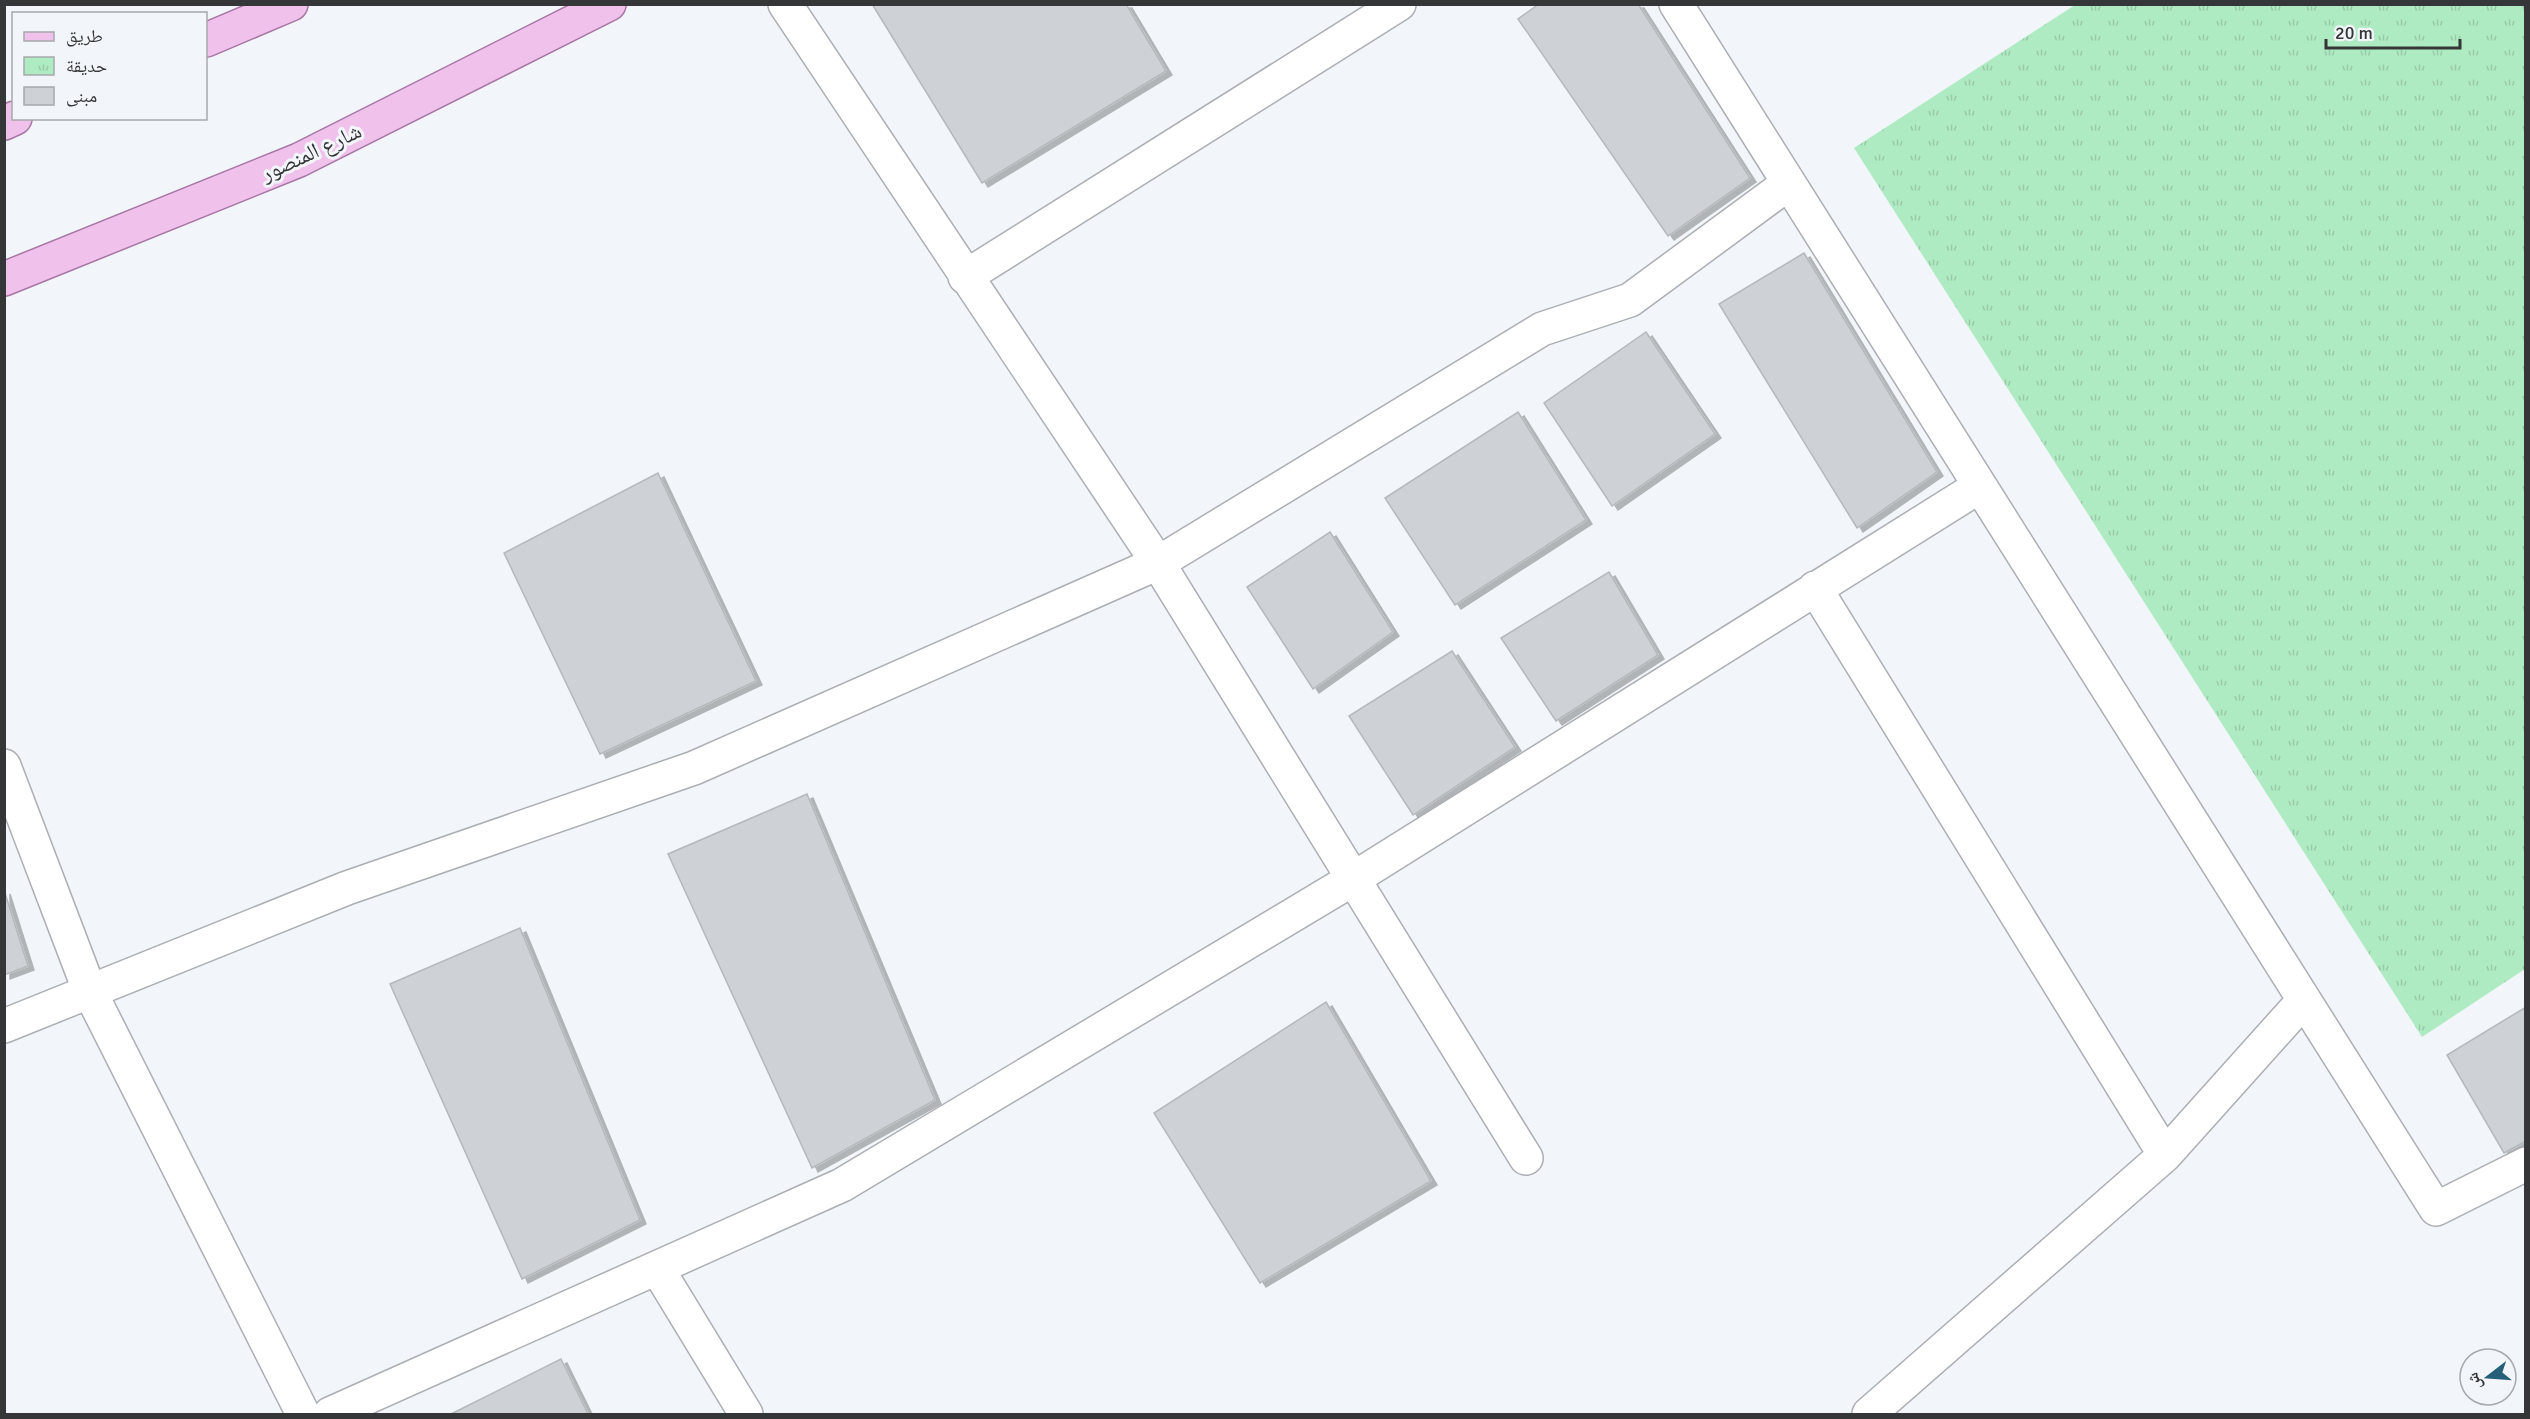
<svg xmlns="http://www.w3.org/2000/svg" width="2530" height="1419" viewBox="0 0 2530 1419" font-family="Signika,'Noto Naskh Arabic',sans-serif">
<style>
.park{fill:url(#park-tufts)}
.building{fill:#ced1d5;stroke:#b5b8bc;stroke-width:1.5;filter:url(#shadow)}
.lines{fill:none;stroke-linecap:round;stroke-linejoin:round}
.street-casing{stroke:#abafb3;stroke-width:36}
.primary-casing{stroke:#a776a4;stroke-width:36}
.street{stroke:#fff;stroke-width:33}
.primary{stroke:#efc1eb;stroke-width:33}
.labels{text-anchor:middle;dominant-baseline:central;stroke-width:6;stroke-linejoin:round;paint-order:stroke}
.street-label{font-size:22px;fill:#343637;stroke:#f2f6fa}
</style>
<defs>
<pattern id="park-tufts" width="24" height="20" patternUnits="userSpaceOnUse" patternTransform="scale(1.5)"><rect width="24" height="20" fill="#afebc2"/><path d="M3 7l-1-3M5 7V3M7 7l1-3M15 17l-1-3M17 17v-4M19 17l1-3" fill="none" stroke="#97caa7"/></pattern>
<filter id="shadow"><feDropShadow dx="6" dy="4" stdDeviation="0" flood-color="#0004"/></filter>
</defs>
<rect width="100%" height="100%" fill="#f2f6fa"/>
<!-- park -->
<path class="park" d="M2075,5H2525V969L2422,1037L1854,148Z"/>
<!-- building -->
<path class="building" d="M872,4H1126L1166,71L982,183Z
M1539,4H1638L1750,178L1668,236L1518,19Z
M1804,253L1937,472L1857,528L1719,304Z
M1646,332L1715,434L1612,506L1544,403Z
M1518,412L1586,520L1455,605L1385,498Z
M658,473L756,681L600,754L504,553Z
M1330,532L1393,632L1313,689L1247,587Z
M1609,572L1658,655L1556,721L1501,638Z
M1452,651L1515,747L1413,815L1349,716Z
M807,794L935,1100L812,1168L668,854Z
M4,890L28,966L4,975Z
M520,928L640,1220L522,1279L390,984Z
M1326,1002L1431,1181L1260,1283L1154,1113Z
M2526,1007V1141L2504,1153L2447,1055Z
M561,1359L588,1414H451Z"/>
<g class="lines">
<!-- street casing -->
<g class="street-casing">
<path id="street" d="M785,4L1158,563L1526,1158
M1676,4L2436,1209L2526,1164
M965,277L1399,4
M1815,588L2165,1155
M4,766L90,992L303,1414
M4,1026L347,888L694,768L1158,563L1542,329L1630,300L1789,183
M657,1268L746,1414
M330,1414L842,1185L1353,879L1980,486
M1869,1414L2165,1155L2304,1000"/>
</g>
<!-- primary casing -->
<g class="primary-casing">
<path id="primary" d="M206,40L291,4
M4,123L15,118
M4,279L299,160L609,4"/>
</g>
<!-- street -->
<use href="#street" class="street"/>
<!-- primary -->
<use href="#primary" class="primary"/>
</g>
<g class="labels">
<!-- street labels -->
<g class="street-label">
<text transform="translate(311 152) rotate(-25)">شارع المنصور</text>
</g>
</g>
<!-- border -->
<rect width="2530" height="1419" fill="none" stroke="#343637" stroke-width="12"/>
<!-- legend -->
<rect x="12" y="12" width="195" height="108" fill="#f2f6fa" stroke="#a6a9ac" stroke-width="1.5"/>
<rect x="24" y="32" width="30" height="9" fill="#efc1eb" stroke="#a6a9ac" stroke-width="1.5"/>
<text x="66" y="42" font-size="18" fill="#343637">طريق</text>
<rect x="24" y="57" width="30" height="18" fill="url(#park-tufts)" stroke="#a6a9ac" stroke-width="1.5"/>
<text x="66" y="72" font-size="18" fill="#343637">حديقة</text>
<rect x="24" y="87" width="30" height="18" fill="#ced1d5" stroke="#a6a9ac" stroke-width="1.5"/>
<text x="66" y="102" font-size="18" fill="#343637">مبنى</text>
<!-- north arrow -->
<g transform="translate(2488 1377) rotate(253)"><circle r="28" fill="#f2f6fa" stroke="#a6a9ac" stroke-width="1.5"/>
<path d="M0-4.5L10 22L0 15L-10 22Z" fill="#255f78"/>
<text y="-9" font-size="16" font-weight="bold" text-anchor="middle" fill="#343637">ش</text>
</g>
<!-- scale -->
<path d="M2326 39v9h134v-9" fill="none" stroke="#343637" stroke-width="3"/>
<text x="2335" y="39" font-size="18" fill="#343637" stroke="#f2f6fa" stroke-width="4.5" paint-order="stroke">20 m</text>
</svg>
